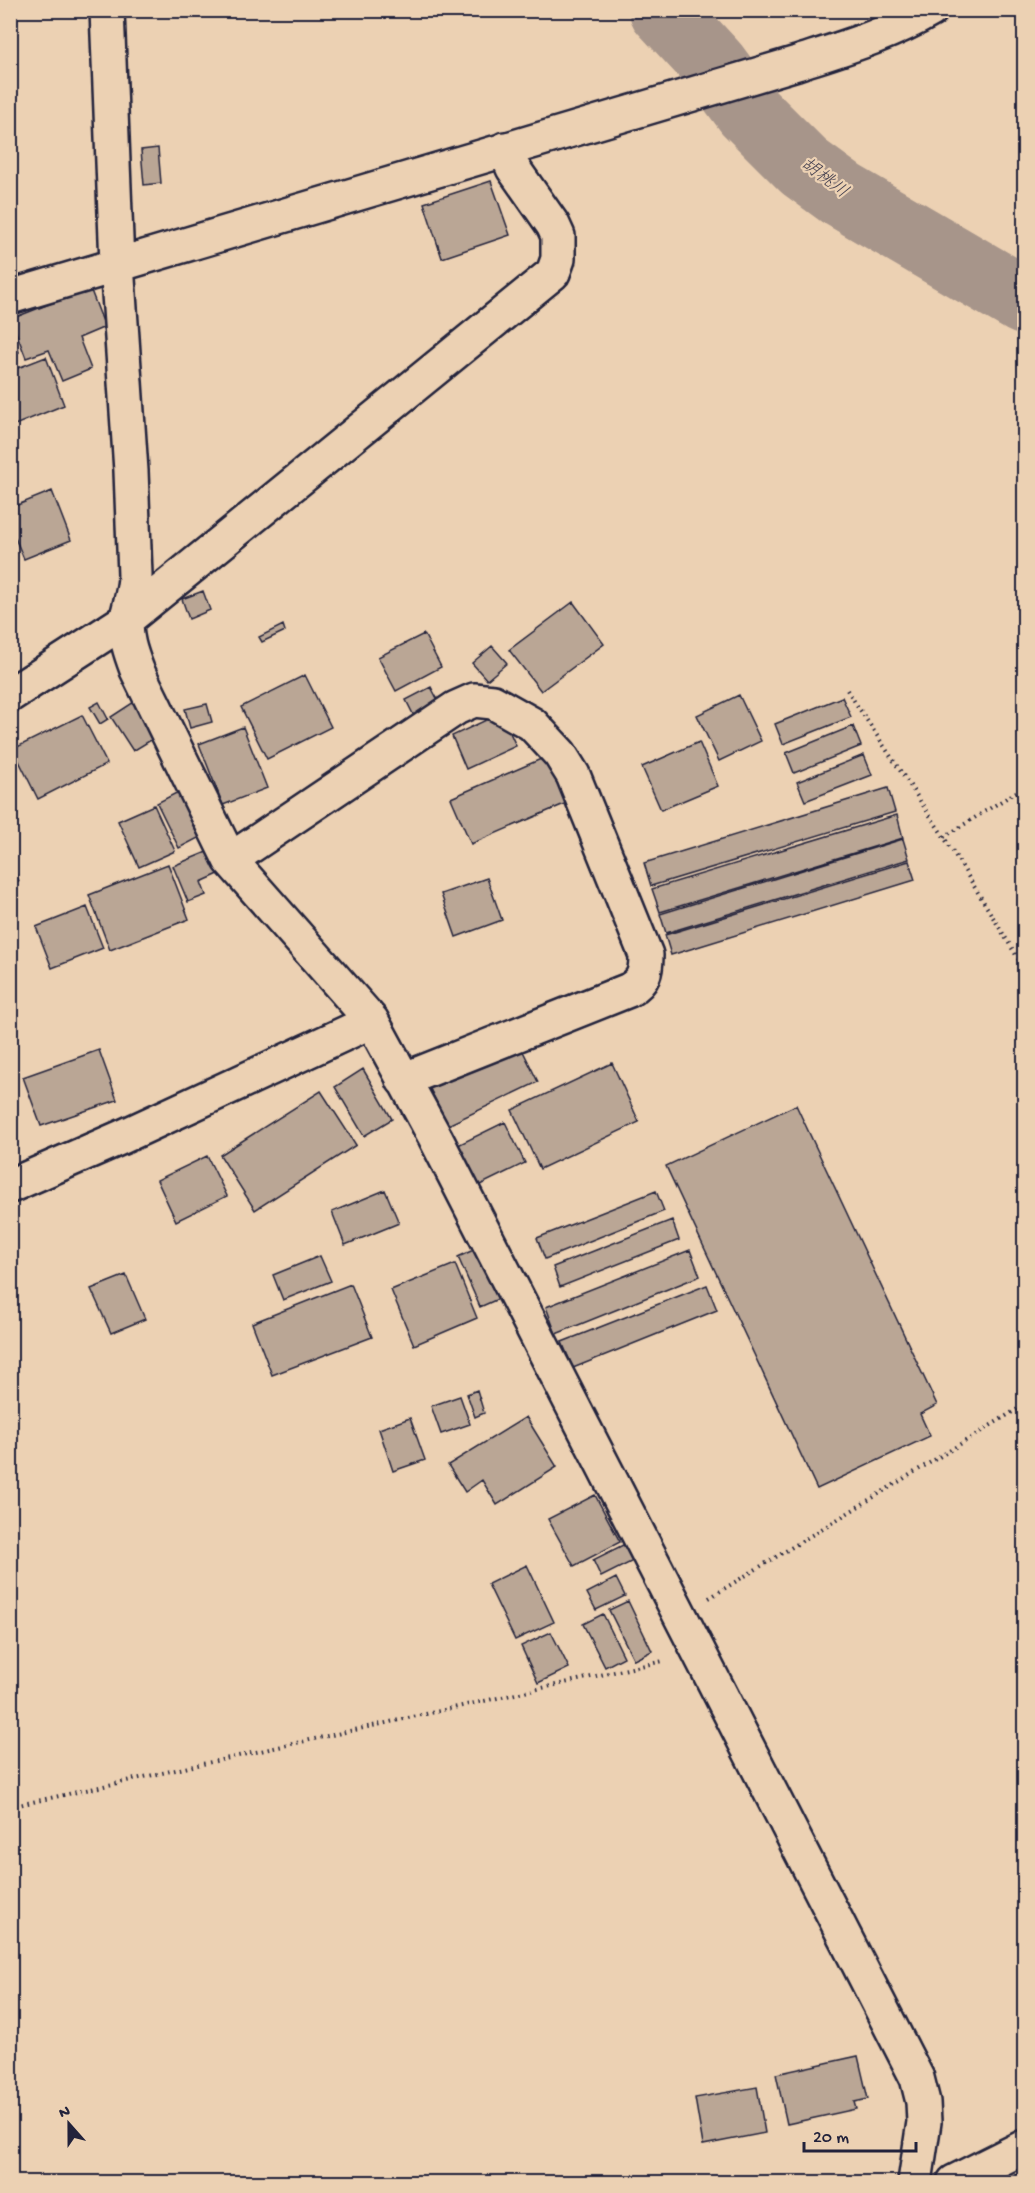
<svg xmlns="http://www.w3.org/2000/svg" width="1035" height="2193" viewBox="0 0 1035 2193" font-family="'Gochi Hand','Klee One',sans-serif">
<style>
.lines{fill:none;stroke-linecap:round;stroke-linejoin:round}
.river{stroke:#a7958a;stroke-width:68}
.building{fill:#baa695;stroke:#22223b;stroke-width:1.5}
.minor-casing{stroke:#22223b;stroke-width:38}
.path{stroke:#22223b;stroke-width:4;stroke-dasharray:1.5 4.5;stroke-linecap:butt}
.minor{stroke:#ecd1b3;stroke-width:33}
.labels{text-anchor:middle;dominant-baseline:central;stroke-width:4.5;stroke-linejoin:round;paint-order:stroke}
.water-label{font-size:18px;font-style:italic;fill:#433f4f;stroke:#ecd1b3}
</style>
<rect width="100%" height="100%" fill="#ecd1b3"/>
<filter id="ink" filterUnits="userSpaceOnUse"><feTurbulence type="fractalNoise" baseFrequency=".0167" numOctaves="2"/><feDisplacementMap in="SourceGraphic" scale="12" xChannelSelector="R" yChannelSelector="G"/><feConvolveMatrix kernelMatrix="1 2 1 2 8 2 1 2 1" color-interpolation-filters="sRGB"/></filter>
<g filter="url(#ink)">
<g class="lines">
<!-- river -->
<path class="river" d="M663,10L714,65L748,111L804,167L841,194L1024,301"/>
</g>
<!-- building -->
<path class="building" d="M158,148L161,183L144,185L141,150Z
M491,181L510,235L442,258L424,203Z
M90,288L105,327L79,338L91,369L62,381L49,350L26,358L11,319Z
M10,329L19,352L10,355Z
M46,357L64,405L10,427V371Z
M10,466L17,483L10,486Z
M52,491L71,540L24,559L10,526V508Z
M203,591L210,610L189,619L182,599Z
M573,602L604,644L541,691L509,650Z
M283,625L285,631L262,642L259,637Z
M424,634L441,667L396,691L378,657Z
M492,646L507,663L487,680L472,663Z
M305,675L331,727L267,759L241,707Z
M431,687L440,704L415,718L406,700Z
M739,695L761,741L719,761L697,715Z
M842,697L851,717L783,744L775,724Z
M99,702L108,719L100,724L90,707Z
M134,702L156,737L133,751L111,717Z
M207,704L212,722L190,728L185,709Z
M501,713L516,746L466,769L452,736Z
M82,715L107,764L38,799L13,749Z
M853,726L861,746L794,773L786,753Z
M243,727L267,788L223,805L199,744Z
M699,742L718,786L661,810L642,767Z
M864,755L872,775L805,801L797,782Z
M548,756L569,802L471,844L451,798Z
M888,788L895,812L651,886L644,863Z
M182,790L204,835L179,848L157,803Z
M154,805L175,851L139,867L118,821Z
M897,815L903,838L660,912L652,889Z
M903,839L909,859L666,933L660,914Z
M214,849L223,872L201,882L206,895L188,902L173,866Z
M10,860L19,881L10,884Z
M909,861L915,880L671,955L665,935Z
M168,864L189,919L110,950L89,895Z
M487,878L502,920L456,937L441,894Z
M87,907L103,948L52,968L36,927Z
M517,1039L538,1082L448,1125L427,1083Z
M99,1050L117,1100L41,1126L23,1077Z
M612,1063L639,1122L540,1169L512,1110Z
M363,1069L392,1119L364,1136L335,1087Z
M321,1091L356,1145L255,1210L220,1155Z
M796,1105L937,1405L920,1414L930,1436L817,1489L666,1166Z
M505,1122L525,1163L478,1186L458,1145Z
M207,1156L227,1196L176,1221L157,1180Z
M385,1190L399,1223L345,1245L332,1212Z
M656,1191L664,1211L545,1259L537,1238Z
M672,1220L679,1240L560,1287L553,1267Z
M478,1248L500,1298L480,1307L458,1257Z
M690,1250L700,1276L556,1334L546,1307Z
M320,1256L331,1281L283,1300L273,1275Z
M455,1264L477,1318L414,1345L391,1290Z
M126,1275L145,1319L111,1333L91,1289Z
M351,1284L372,1337L272,1375L252,1323Z
M707,1285L717,1310L573,1368L562,1342Z
M477,1390L484,1413L475,1417L467,1394Z
M460,1396L470,1424L441,1434L431,1406Z
M526,1417L557,1467L497,1505L482,1480L465,1492L448,1465Z
M410,1418L425,1460L393,1471L379,1429Z
M595,1495L620,1542L574,1566L548,1519Z
M625,1544L633,1561L601,1577L593,1560Z
M527,1565L554,1622L515,1640L488,1584Z
M616,1578L625,1596L596,1610L587,1593Z
M628,1601L652,1651L634,1660L609,1610Z
M603,1614L624,1657L605,1667L583,1624Z
M551,1632L569,1668L538,1683L521,1646Z
M858,2056L868,2099L854,2102L856,2109L787,2124L776,2074Z
M757,2087L765,2133L703,2145L695,2098Z
M1024,2171V2182H1003Z"/>
<g class="lines">
<!-- minor casing -->
<g class="minor-casing">
<path id="minor" d="M107,10L117,264L131,471L135,575C135,590 130,603 127,618C124,635 131,654 137,670L230,860L372,1021L435,1137L917,2078L923,2102L924,2122L915,2182
M10,297L797,63C843,48 888,35 931,10
M10,695L126,620L553,273L558,259V236L553,225L513,168L505,149
M230,860L456,708L474,700L493,702L532,724L560,754L573,775L646,955C646,972 644,981 629,990L403,1080
M10,1186L122,1137L372,1021
M954,2182L1024,2147"/>
</g>
<!-- path -->
<path class="path" d="M847,690L944,837L1024,968
M944,837L1024,787
M709,1598L1024,1405
M10,1807L663,1661"/>
<!-- minor -->
<use href="#minor" class="minor"/>
</g>
</g>
<g class="labels">
<!-- water labels -->
<g class="water-label">
<text transform="translate(824 179) rotate(37)">胡桃川</text>
</g>
</g>
<!-- margin -->
<rect width="1035" height="2193" fill="none" stroke="#ecd1b3" stroke-width="36"/>
<rect x="18" y="18" width="999" height="2157" fill="none" stroke="#22223b" stroke-width="2" filter="url(#ink)"/>
<!-- north arrow -->
<g transform="translate(69 2124) rotate(339)" stroke="#ecd1b3" stroke-width="4.5" paint-order="stroke">
<path d="M0-4.5L10 22L0 15L-10 22Z" fill="#22223b"/>
<text y="-9" font-size="16" font-weight="bold" text-anchor="middle" fill="#22223b">N</text>
</g>
<!-- scale -->
<path d="M804 2142v9h112v-9" fill="none" stroke="#22223b" stroke-width="3"/>
<text x="813" y="2142" font-size="18" fill="#22223b" stroke="#ecd1b3" stroke-width="4.5" paint-order="stroke">20 m</text>
</svg>
